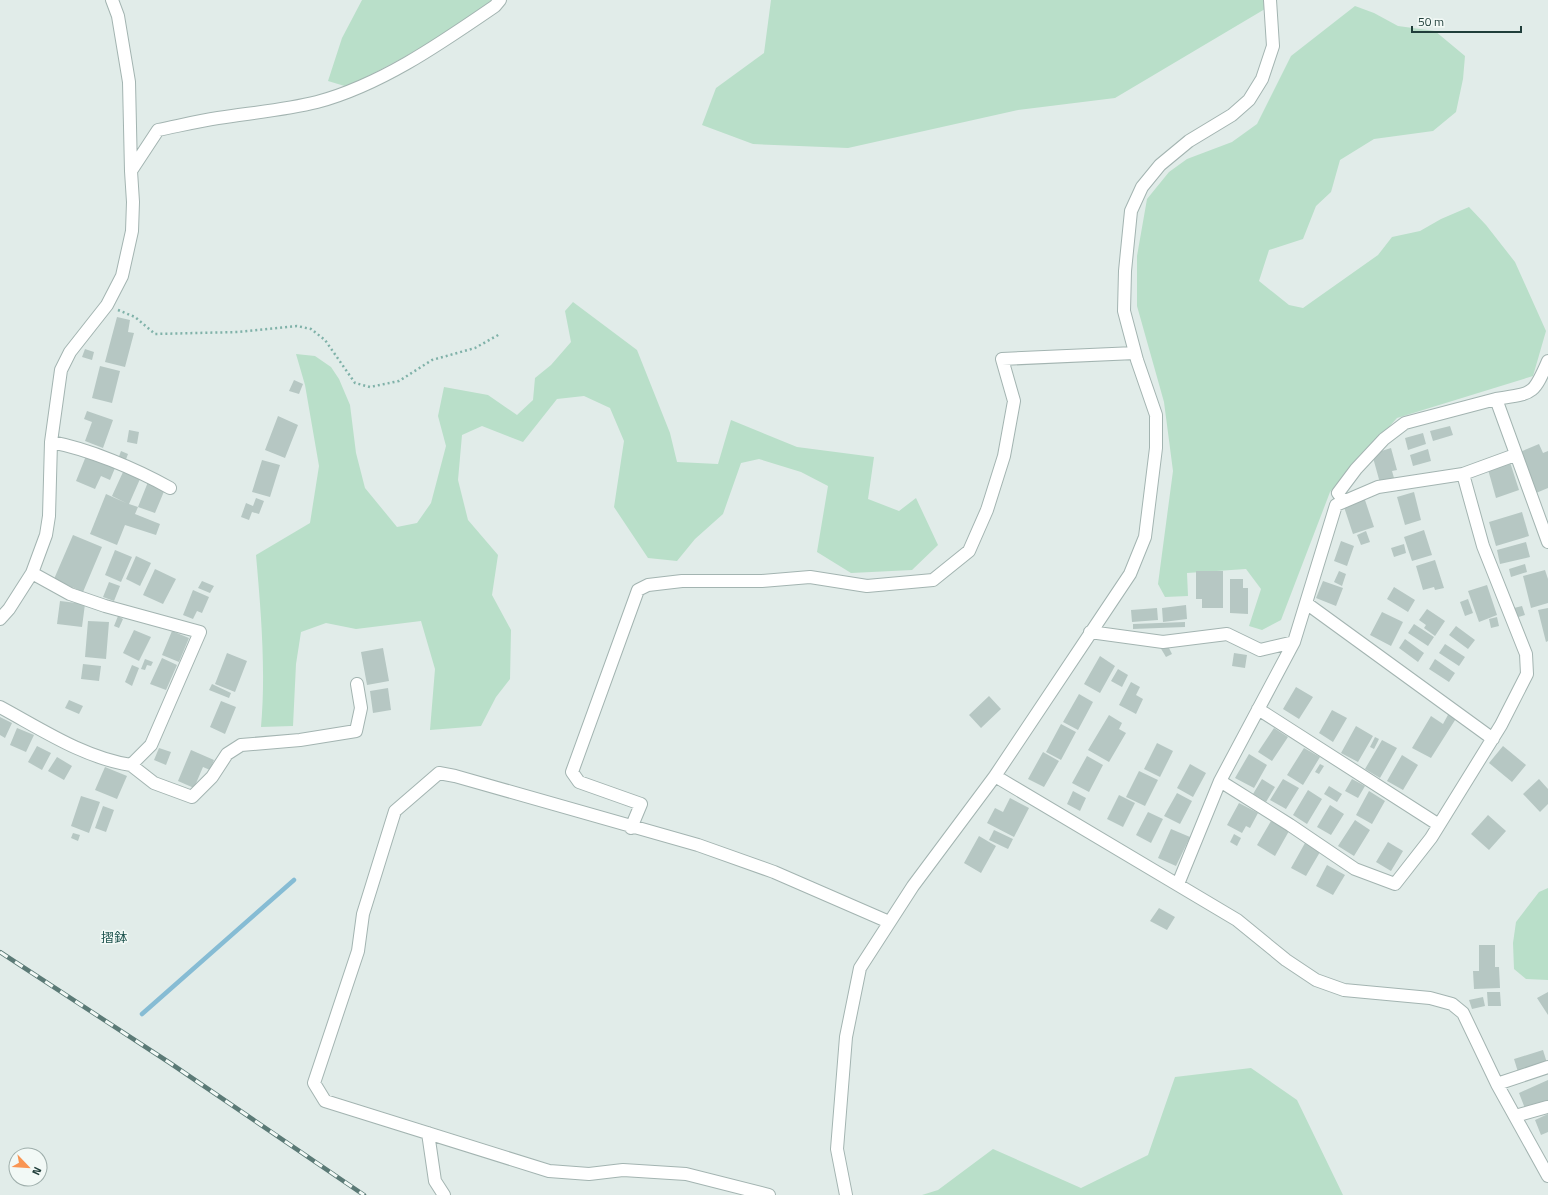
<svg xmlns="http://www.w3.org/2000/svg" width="1548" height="1195" viewBox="0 0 1548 1195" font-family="'Titillium Web','Noto Sans JP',sans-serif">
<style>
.green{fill:#b9dfc9}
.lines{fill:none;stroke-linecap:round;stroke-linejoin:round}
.stream{stroke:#86bcd4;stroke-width:4.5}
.building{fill:#b6c7c3}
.minor-casing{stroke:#a3b4b1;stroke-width:14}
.path{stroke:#80b2a9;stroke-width:2.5;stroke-dasharray:2 3;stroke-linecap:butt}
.minor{stroke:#fff;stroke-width:12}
.rail-casing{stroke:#5b7a76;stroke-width:4.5}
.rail{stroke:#f2f9f6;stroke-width:3;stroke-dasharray:9;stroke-linecap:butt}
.labels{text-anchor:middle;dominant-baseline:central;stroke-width:3;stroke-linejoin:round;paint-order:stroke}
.neighbourhood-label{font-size:13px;fill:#1b514c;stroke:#f2f9f6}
</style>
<rect width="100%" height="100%" fill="#e1ece9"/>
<!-- green -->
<path class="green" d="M362,0H493L434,41L348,87L328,81L342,38Z
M771,0H1273L1270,6L1115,98L1018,110L848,148L753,144L702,125L716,88L764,53Z
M1355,6L1374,13L1398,26L1435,31L1465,56L1463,79L1456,112L1433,131L1374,139L1340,160L1331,192L1316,206L1303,239L1269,250L1259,281L1289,305L1303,308L1378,255L1392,237L1420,231L1441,219L1469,207L1486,225L1515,262L1546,331L1533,376L1397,418L1330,492L1281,620L1262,630L1249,626L1261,589L1246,569L1187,573L1188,596L1165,597L1158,584L1173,471L1164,402L1137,306V256L1147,199L1169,172L1187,159L1232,142L1257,124L1291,56Z
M573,302L637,350L670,433L677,462L718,464L731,420L797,447L874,457L868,499L899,511L916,498L938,545L912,570L851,573L817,552L828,486L801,472L759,459L741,463L723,514L695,539L677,561L648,558L614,507L624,441L610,408L584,396L557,399L523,442L482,426L462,435L458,480L468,520L498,555L492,595L511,630L510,679L496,697L481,726L430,730L435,669L421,621L356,629L326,623L301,632L296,664L293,726L261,727C266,670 261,612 256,555L310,523L319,466L305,385L296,354L315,356L331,367L339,379L350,405L356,453L365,488L397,527L417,523L431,503L446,446L438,416L444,387L488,395L517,415L533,400L535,378L551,365L571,342L565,311Z
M1548,888V980L1526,979L1514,969L1513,943L1516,922L1539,892Z
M1251,1068L1297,1100L1343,1195H922L938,1190L993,1149L1081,1188L1148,1155L1175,1077Z"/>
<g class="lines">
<!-- stream -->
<path class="stream" d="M142,1014L294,880"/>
</g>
<!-- building -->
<path class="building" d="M117,317L130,320L128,332L134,333L125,367L105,362Z
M85,349L94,352L92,360L82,357Z
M100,366L120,371L112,403L92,398Z
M294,380L303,384L299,394L289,391Z
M87,411L113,420L103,448L85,441L92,422L84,419Z
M278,416L298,425L285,458L265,450Z
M1450,426L1453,435L1433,441L1430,431Z
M129,430L139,432L137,444L127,442Z
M1423,433L1426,444L1408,450L1405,438Z
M1539,444L1543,453L1548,451V488L1536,493L1520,452Z
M1391,448L1397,470L1392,471L1394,478L1380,483L1372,454Z
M1428,449L1431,461L1413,466L1410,455Z
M121,451L128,454L125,462L118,459Z
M86,456L115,468L110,480L101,476L95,489L76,481Z
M1509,459L1519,490L1496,498L1487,466Z
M262,460L280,465L270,497L252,492Z
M123,472L140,479L129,504L138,507L135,514L160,524L156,535L125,525L117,545L90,534L106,494L126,503L112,496Z
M148,482L165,489L155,513L138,507Z
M1414,492L1421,520L1405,525L1397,497Z
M1364,497L1374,527L1353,534L1343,504Z
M256,498L264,501L259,514L252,512L249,520L241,517L246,503L253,506Z
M1522,512L1529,536L1496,546L1489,522Z
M1424,530L1432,555L1412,561L1404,537Z
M1366,531L1370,542L1361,545L1357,535Z
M73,535L102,547L83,592L54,579Z
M1341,541L1354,546L1347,566L1334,561Z
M1526,542L1530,557L1500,564L1497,550Z
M1404,544L1406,553L1394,557L1391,548Z
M115,550L132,557L121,582L105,575Z
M136,556L151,563L140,586L126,579Z
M1435,560L1444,588L1435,590L1434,587L1423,590L1416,566Z
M1525,564L1527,572L1511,577L1509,569Z
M155,569L176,579L163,604L143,595Z
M1545,570L1548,579V603L1531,608L1523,576Z
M1196,571H1223V608H1202V599H1196Z
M1339,571L1346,574L1342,586L1334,582Z
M1230,579H1243V588H1248V614L1230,613Z
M202,581L214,586L210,593L198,588Z
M1323,581L1343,588L1336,606L1316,598Z
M109,582L120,586L114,601L103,597Z
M1487,585L1497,615L1479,622L1468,591Z
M1394,587L1415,600L1408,612L1387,599Z
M193,590L209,597L202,613L197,611L193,619L183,615Z
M1468,599L1473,613L1465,616L1460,602Z
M60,601L85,604L82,627L57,624Z
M1186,605L1187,619L1163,622L1162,608Z
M1522,606L1525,615L1512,619L1510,609Z
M1157,608L1158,620L1132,622L1131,610Z
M1548,608V641L1546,642L1538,610Z
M1427,609L1445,621L1435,636L1424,628L1426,625L1419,620Z
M1382,612L1403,622L1391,646L1370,635Z
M118,616L123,619L119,628L114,626Z
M1497,617L1499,626L1491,628L1489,619Z
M88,621L109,622L106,659L85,657Z
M1185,622V627L1133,629V624Z
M1414,624L1434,637L1428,646L1408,633Z
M1456,626L1475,640L1468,649L1449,635Z
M134,630L151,637L139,661L123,653Z
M172,631L189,638L179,662L162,655Z
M1164,638L1172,654L1166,657L1157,642Z
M1405,639L1424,653L1418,662L1399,648Z
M1445,644L1465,657L1459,666L1439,653Z
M383,648L389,681L367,685L361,652Z
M227,653L247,661L235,692L215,684Z
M1234,653L1247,655L1245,668L1232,666Z
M1100,656L1115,666L1100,693L1084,684Z
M162,658L177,665L166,690L150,684Z
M145,659L153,662L151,666L147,665L145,670L141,669Z
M1435,659L1455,673L1449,682L1429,669Z
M83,664L101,666L99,681L81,679Z
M132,665L139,668L132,686L125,682Z
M1118,669L1128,675L1122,687L1111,681Z
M1131,682L1140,687L1136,695L1143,699L1136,714L1119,705Z
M212,684L231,693L229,698L209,690Z
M1296,687L1313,697L1299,719L1283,709Z
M388,688L391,710L373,713L370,691Z
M1079,694L1093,702L1078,730L1063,722Z
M989,696L1001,709L981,728L969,715Z
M69,700L83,706L79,714L65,708Z
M221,701L236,707L225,734L210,727Z
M1332,710L1347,718L1333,742L1319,733Z
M1449,713L1457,717L1431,758L1412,748L1431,716L1443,724Z
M1109,715L1122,723L1119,729L1126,733L1109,762L1088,750Z
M0,717L12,723L5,738L0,735Z
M1061,724L1076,732L1061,760L1046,752Z
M1356,726L1373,736L1358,762L1341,753Z
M17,728L34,735L26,752L10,745Z
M1274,728L1288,737L1272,761L1258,752Z
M1375,737L1379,739L1374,749L1370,747Z
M1382,740L1397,748L1380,778L1365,769Z
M1157,743L1173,751L1160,777L1144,769Z
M37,746L51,753L42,770L28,762Z
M1503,746L1526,765L1512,782L1489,763Z
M159,748L171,752L166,765L154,760Z
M1304,748L1320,757L1303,785L1287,775Z
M191,750L214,760L210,770L203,767L194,788L178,781Z
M1043,752L1059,761L1044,787L1028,779Z
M1249,754L1267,765L1254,788L1235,778Z
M1402,755L1418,765L1403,790L1387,781Z
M1087,756L1103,765L1089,792L1072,783Z
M57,757L72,766L64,780L48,771Z
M1190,764L1206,773L1193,797L1177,788Z
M1320,764L1324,766L1319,774L1315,772Z
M105,767L127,776L117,799L95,790Z
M1139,771L1158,780L1145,806L1126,797Z
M1262,779L1275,787L1266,802L1253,794Z
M1283,779L1299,788L1286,809L1270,800Z
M1352,779L1365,786L1358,798L1345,791Z
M1539,779L1548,789V804L1540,812L1523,794Z
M1329,786L1342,794L1337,802L1324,794Z
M1308,790L1322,799L1307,824L1293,815Z
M1073,791L1086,798L1080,811L1067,804Z
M1369,791L1385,801L1372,824L1356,815Z
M1177,793L1192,801L1180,824L1164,816Z
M1119,795L1135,803L1123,827L1107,819Z
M81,796L100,802L89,833L71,826Z
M1010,798L1029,808L1014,837L987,823L995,808L1003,812Z
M1239,803L1258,813L1250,828L1246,826L1242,833L1227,825Z
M1330,805L1344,814L1331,835L1317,827Z
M103,806L114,810L106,832L95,828Z
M1148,812L1163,819L1151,843L1136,835Z
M1488,815L1506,831L1489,850L1471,834Z
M1355,820L1370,830L1354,856L1338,846Z
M1271,821L1289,831L1275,856L1257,845Z
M1171,829L1190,837L1176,866L1158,858Z
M994,830L1013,839L1008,849L989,840Z
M73,833L80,835L78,841L71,838Z
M1234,834L1241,838L1237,846L1230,842Z
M979,836L996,846L981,873L964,863Z
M1388,842L1403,851L1391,871L1376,862Z
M1305,843L1320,852L1306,876L1291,868Z
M1327,865L1345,875L1333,895L1316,886Z
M1159,908L1175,917L1167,930L1150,921Z
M1479,945H1495V967H1499L1500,988L1474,989L1473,971H1479Z
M1487,992H1500L1501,1006H1488Z
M1548,992V1015L1537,998Z
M1483,997L1485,1006L1472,1009L1469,1000Z
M1543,1050L1547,1063L1518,1072L1514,1059Z
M1548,1080V1101L1526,1111L1519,1093Z
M1548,1114V1132L1541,1135L1535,1120Z"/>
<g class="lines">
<!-- minor casing -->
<g class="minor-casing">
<path id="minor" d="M131,171L158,130C178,126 198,121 218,118C250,113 285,110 317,102C381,85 441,43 495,6L500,0
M1548,361C1533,396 1533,393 1496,399L1548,542
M51,442C89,449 136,469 170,488
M1344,501L1338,493L1356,469L1384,439L1405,423L1496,399
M1306,603L1493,739
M0,619L9,609L32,573L46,535L49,516L51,442L61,370L70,352L107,305L122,276L132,231L133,202L131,171L129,82L118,16L112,0
M1090,632L1163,642L1227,634L1260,650L1294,642
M0,707C41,729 84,758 131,765L151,745L200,632L105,606L70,594L32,573
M1258,709L1439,825
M131,765L154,783L192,797L212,777L227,754L241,745L300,740L356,731L361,708L357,684
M995,776L1237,920L1286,960L1316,980L1344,990L1430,998L1452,1004L1463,1013L1497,1084L1548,1176
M1220,781L1290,825L1355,869L1395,884L1431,838L1501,725L1527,674L1526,654L1483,546L1463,474
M631,828L641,804L579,782L572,772L638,590L648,585L682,581H762L810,577L867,586L933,580L969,551L987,510L1004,456L1014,401L1002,359L1135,353
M1178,884L1220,781L1294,642L1336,505L1378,487L1463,474L1515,455
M1497,1084L1548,1067
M1515,1116L1547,1107
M428,1133L435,1181L444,1195
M769,1195L686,1174L623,1170L589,1174L549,1171L325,1101L314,1083L358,951L363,914L395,811L439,773L455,776L698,845L774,872L889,922
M846,1195L837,1149L846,1037L860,968L913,886L995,776L1130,574L1145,537L1156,448V415L1137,360L1124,311L1125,271L1131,211L1142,187L1160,165L1189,141L1232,115L1249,100L1262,79L1273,46L1270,0"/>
</g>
<!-- path -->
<path class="path" d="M118,310L135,317L155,334L238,332L297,326L311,329L325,340L355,383L370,387L399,381L432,360L475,348L500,334"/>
<!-- minor -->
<use href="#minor" class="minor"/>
<!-- rail casing -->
<g class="rail-casing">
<path id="rail" d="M0,952L170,1063L364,1195"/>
</g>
<!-- rail -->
<use href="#rail" class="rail"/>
</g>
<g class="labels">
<!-- neighbourhood labels -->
<g class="neighbourhood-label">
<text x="114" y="937">摺鉢</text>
</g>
</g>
<!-- north arrow -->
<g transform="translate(28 1167) rotate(115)"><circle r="19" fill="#f2f9f6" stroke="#9eaeab"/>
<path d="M0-3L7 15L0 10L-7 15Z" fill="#f99553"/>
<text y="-6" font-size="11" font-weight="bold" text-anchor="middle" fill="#203e3a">N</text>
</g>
<!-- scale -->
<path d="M1412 26v6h109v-6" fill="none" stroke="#203e3a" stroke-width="2"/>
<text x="1418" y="26" font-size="12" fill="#203e3a" stroke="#f2f9f6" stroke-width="3" paint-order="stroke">50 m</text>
</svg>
